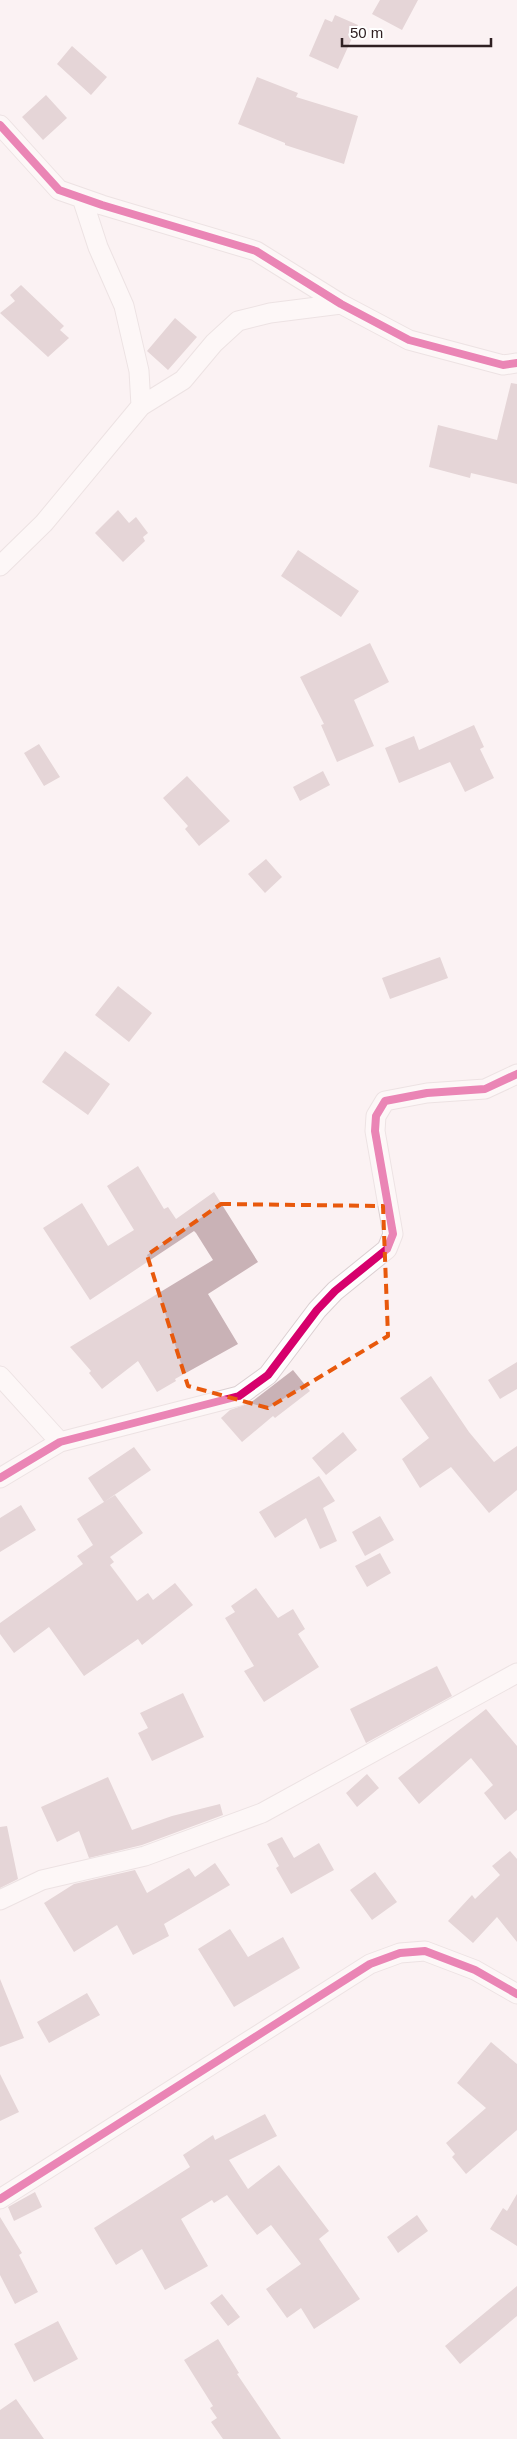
<svg xmlns="http://www.w3.org/2000/svg" width="517" height="2439" viewBox="0 0 517 2439" font-family="Arial,sans-serif">
<style>
.building{fill:#c9b2b6}
.lines{fill:none;stroke-linecap:round;stroke-linejoin:round}
.street-casing{stroke:#dbcfd1;stroke-width:21}
.street{stroke:#fefdfd;stroke-width:19}
.cycleway-casing{stroke:#fff;stroke-width:11}
.cycleway{stroke:#d6006c;stroke-width:8}
.marked{fill:none;stroke:#e8590c;stroke-width:4;stroke-dasharray:10 6;stroke-linejoin:round}
</style>
<rect width="100%" height="100%" fill="#fbf2f3"/>
<!-- building -->
<path class="building" d="M380,0H418L402,30L372,14Z
M335,15L358,25L338,69L309,56L325,19L332,22Z
M72,46L107,77L91,95L57,64Z
M257,77L298,93L296,97L358,116L344,164L285,145V143L238,124Z
M46,95L67,118L43,140L22,117Z
M21,285L64,326L60,330L69,338L48,357L0,313L15,301L10,295Z
M175,318L197,337L168,370L147,351Z
M511,383L517,384V484L471,473L470,478L429,467L438,425L497,440Z
M118,510L129,523L136,517L148,533L143,537L145,541L123,562L95,533Z
M298,550L359,591L341,617L281,576Z
M370,643L389,682L354,700L374,746L337,762L321,725L324,724L300,677Z
M474,725L484,747L480,749L494,778L465,792L450,762L399,783L385,748L414,736L419,750Z
M39,744L60,777L44,786L24,753Z
M323,771L330,785L300,801L293,787Z
M187,776L230,821L199,846L185,829L188,826L163,798Z
M266,859L282,877L265,893L248,874Z
M440,957L448,978L390,999L382,978Z
M118,986L152,1013L129,1042L95,1015Z
M65,1051L110,1084L88,1115L42,1082Z
M138,1166L164,1209L168,1207L176,1219L214,1192L258,1262L208,1294L238,1344L175,1379L176,1381L157,1392L138,1361L102,1389L89,1373L91,1371L70,1347L213,1260L196,1233L194,1231L90,1300L43,1228L82,1203L108,1246L134,1230L107,1186Z
M517,1362V1389L500,1399L488,1380Z
M293,1370L310,1391L275,1418L273,1416L242,1442L221,1418L230,1410L250,1403Z
M431,1376L469,1432L494,1462L517,1446V1490L489,1513L451,1467L420,1488L402,1459L429,1438L400,1398Z
M343,1432L357,1450L326,1475L312,1458Z
M134,1447L151,1470L104,1502L88,1478Z
M319,1476L335,1501L323,1508L337,1541L320,1549L306,1518L275,1538L259,1512Z
M115,1495L143,1533L110,1557L114,1562L110,1565L137,1601L148,1593L153,1600L175,1583L193,1605L142,1645L138,1639L84,1676L49,1627L14,1653L0,1634V1623L83,1564L77,1556L93,1545L77,1519Z
M21,1505L36,1530L0,1552V1518Z
M380,1516L394,1540L365,1556L352,1532Z
M380,1553L391,1573L367,1587L355,1566Z
M256,1588L278,1618L293,1609L305,1629L298,1634L319,1667L264,1702L244,1671L254,1666L225,1618L235,1612L231,1606Z
M437,1666L452,1696L366,1743L350,1709Z
M183,1693L204,1737L152,1761L138,1733L148,1728L140,1713Z
M486,1709L517,1746V1810L505,1820L484,1793L493,1785L471,1758L419,1804L398,1778Z
M367,1774L379,1788L357,1807L346,1793Z
M108,1777L132,1830L172,1816L220,1804L223,1815L142,1845L89,1858L79,1831L57,1842L41,1807Z
M7,1826L18,1879L0,1888V1827Z
M282,1837L294,1858L319,1843L334,1870L291,1894L276,1868L279,1866L267,1844Z
M510,1851L517,1859V1942L497,1917L473,1943L448,1921L472,1895L475,1899L500,1875L492,1866Z
M215,1863L230,1885L164,1924L169,1936L133,1955L117,1925L74,1952L44,1903L74,1884L135,1870L147,1893L189,1868L195,1877Z
M375,1872L397,1902L372,1920L350,1890Z
M230,1929L248,1957L283,1937L300,1968L234,2007L198,1949Z
M0,1979L24,2038L0,2047Z
M87,1993L100,2015L49,2043L37,2022Z
M491,2042L517,2064V2130L466,2174L452,2157L455,2154L446,2143L486,2108L457,2083Z
M0,2074L19,2112L0,2121Z
M265,2114L277,2136L229,2160L248,2189L279,2165L329,2231L319,2239L360,2299L314,2329L301,2308L287,2318L266,2289L301,2264L271,2225L257,2235L227,2195L214,2203L212,2200L181,2219L208,2266L165,2290L142,2249L116,2265L94,2228L190,2167L183,2155L213,2135L215,2140Z
M35,2192L42,2207L14,2221L8,2207Z
M517,2194V2246L490,2229L503,2208L507,2211Z
M417,2215L428,2231L398,2253L387,2237Z
M0,2217L22,2253L19,2255L38,2292L15,2304L0,2275Z
M517,2286V2316L460,2364L445,2346Z
M222,2294L240,2317L228,2326L210,2303Z
M58,2321L78,2359L34,2382L14,2344Z
M218,2339L239,2373L237,2374L281,2439H223L211,2422L217,2418L210,2408L213,2406L184,2360Z
M16,2399L44,2439H0V2410Z"/>
<g class="lines">
<!-- street casing -->
<g class="street-casing">
<path id="street" d="M0,125L59,190L102,205L256,251L341,304L409,340L503,365L517,363
M82,198L98,247L124,306L139,371L141,406
M0,566L44,523L141,406L183,380L214,343L238,321L270,313L341,304
M0,1376L60,1442
M0,1478L60,1442L239,1396L268,1375L317,1310L335,1291L387,1249L393,1234L375,1131L376,1116L385,1101L427,1093L485,1089L517,1074
M0,1900L42,1880L145,1856L262,1813L517,1673
M0,2199L370,1964L400,1953L425,1951L475,1970L517,1994"/>
</g>
<!-- street -->
<use href="#street" class="street"/>
<!-- cycleway casing -->
<g class="cycleway-casing">
<path id="cycleway" d="M0,125L59,190L102,205L256,251L341,304L409,340L503,365L517,363
M0,1478L60,1442L239,1396L268,1375L317,1310L335,1291L387,1249L393,1234L375,1131L376,1116L385,1101L427,1093L485,1089L517,1074
M0,2199L370,1964L400,1953L425,1951L475,1970L517,1994"/>
</g>
<!-- cycleway -->
<use href="#cycleway" class="cycleway"/>
</g>
<!-- marked area -->
<path d="M0 0H517V2439H0ZM221,1204L383,1206L388,1336L268,1408L188,1386L147,1255Z" fill="#fbf2f3" fill-opacity=".55" fill-rule="evenodd"/>
<path class="marked" d="M221,1204L383,1206L388,1336L268,1408L188,1386L147,1255Z"/>
<!-- scale -->
<path d="M342 38v8h149v-8" fill="none" stroke="#2f2022" stroke-width="2.5"/>
<text x="350" y="38" font-size="15" fill="#2f2022" stroke="#ffffff" stroke-width="4" paint-order="stroke">50 m</text>
</svg>
